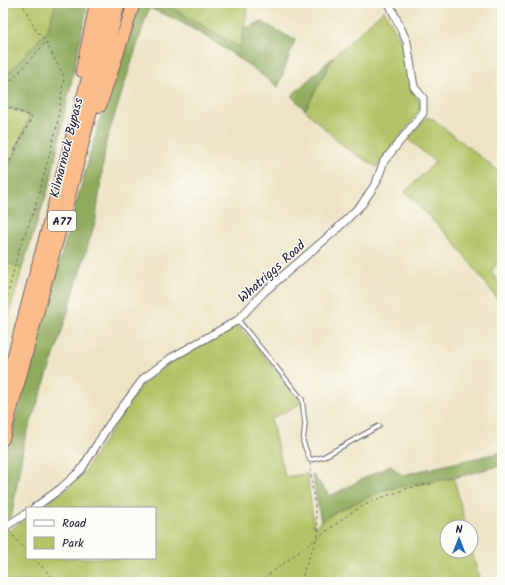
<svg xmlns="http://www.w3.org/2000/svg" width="505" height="585" viewBox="0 0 505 585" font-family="Kalam,sans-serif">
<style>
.green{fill:#b3c467;stroke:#6a7351}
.forest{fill:#8eaa5c;stroke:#58664c}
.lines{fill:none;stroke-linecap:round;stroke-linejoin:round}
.lane-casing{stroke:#69666b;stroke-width:5.5}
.street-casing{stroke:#69666b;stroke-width:9}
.highway-casing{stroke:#69666b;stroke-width:14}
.path{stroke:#69666b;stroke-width:1;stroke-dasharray:3 3;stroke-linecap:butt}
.lane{stroke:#fff;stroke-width:3.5}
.street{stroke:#fff;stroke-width:7}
.highway{stroke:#fabc8b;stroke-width:12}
.labels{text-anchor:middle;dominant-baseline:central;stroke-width:3;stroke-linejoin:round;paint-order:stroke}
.shield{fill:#fdfcf7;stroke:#646373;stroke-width:1}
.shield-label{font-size:12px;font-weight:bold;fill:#22223b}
.street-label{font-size:13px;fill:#22223b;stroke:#fdfcf7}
</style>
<rect width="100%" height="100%" fill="#fdfcf7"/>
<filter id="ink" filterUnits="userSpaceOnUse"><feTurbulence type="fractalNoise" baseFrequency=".025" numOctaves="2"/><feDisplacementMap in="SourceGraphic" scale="8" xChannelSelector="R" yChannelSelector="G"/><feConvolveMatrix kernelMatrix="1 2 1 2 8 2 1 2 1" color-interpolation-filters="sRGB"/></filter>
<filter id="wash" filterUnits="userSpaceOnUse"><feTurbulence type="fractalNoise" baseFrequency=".012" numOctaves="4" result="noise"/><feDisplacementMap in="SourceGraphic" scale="16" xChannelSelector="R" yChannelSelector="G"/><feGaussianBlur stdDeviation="0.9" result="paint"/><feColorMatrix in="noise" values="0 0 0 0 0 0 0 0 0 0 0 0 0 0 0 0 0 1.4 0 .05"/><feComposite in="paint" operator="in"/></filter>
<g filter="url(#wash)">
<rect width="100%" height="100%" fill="#eee4c5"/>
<!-- green -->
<path class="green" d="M3,3H56L48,31L3,79Z
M164,3H248L241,48Z
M384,10L403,45L413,90L420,104L418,113L377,167L344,147L305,110L334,56Z
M3,105L30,115L3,179Z
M426,117L433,119L502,174V264L497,263L491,272L502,287V305L455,243L405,192L435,162L408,139Z
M3,260L22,269L3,336Z
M237,324L300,400V404L271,419L285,477L307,474L314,527L335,512L387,489L454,478L466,527H447V551H471V547L480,582H3V535L27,518V558H155V508H41L69,487L84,472L140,387L164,367Z"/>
<!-- forest -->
<path class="forest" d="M56,3H88L50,183L22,269L3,260V179L30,116L3,105V79L47,31Z
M136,3H164L240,48L244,28L262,22L295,40L278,87C238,57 196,26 149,8L106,142L96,219L57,347L24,442L12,516L3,521V461L118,56Z
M334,56L305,110L291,96Z
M502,452V465L454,478L387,489L335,512L321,522L312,474L330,496L390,465L402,475Z"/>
</g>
<g filter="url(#ink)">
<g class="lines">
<!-- lane casing -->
<g class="lane-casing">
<path id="lane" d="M238,320L302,399L305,424L303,442L310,460L323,457L379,426"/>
</g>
<!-- street casing -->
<g class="street-casing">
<path id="street" d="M34,508L60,489L81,470L109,425L144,378L171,358L238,320L264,292L336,230L362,204L376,183L384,161L423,113V98L414,87L407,42L389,3
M3,528L27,513"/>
</g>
<!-- highway casing -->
<g class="highway-casing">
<path id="highway" d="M82,71L96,3
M100,106L134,3
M3,396L108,3
M3,439L65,211L119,3"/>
</g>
<!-- path -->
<path class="path" d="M3,90L46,42
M3,105L32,117L3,174
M3,314L18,252L35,208L57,126L64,77L46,42L35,29L22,3
M9,531L27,552
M33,558L57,582
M259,582L352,512L372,501L409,488L431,484
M302,582L304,570L319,533L312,486L310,464"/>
<!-- lane -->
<use href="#lane" class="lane"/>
<!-- street -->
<use href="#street" class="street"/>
<!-- highway -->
<use href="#highway" class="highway"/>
</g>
</g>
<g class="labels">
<!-- shield labels -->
<rect class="shield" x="48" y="211" width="28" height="20" rx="3"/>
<g class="shield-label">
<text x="62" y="221">A77</text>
</g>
<!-- street labels -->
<g class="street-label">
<text transform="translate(67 148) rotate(-76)">Kilmarnock Bypass</text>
<text transform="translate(272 272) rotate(-42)">Whatriggs Road</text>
</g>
</g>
<!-- margin -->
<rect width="505" height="585" fill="none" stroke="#fdfcf7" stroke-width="16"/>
<!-- legend -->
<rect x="26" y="507" width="130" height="52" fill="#fdfcf7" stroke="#a5a5ac"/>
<rect x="34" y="520" width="20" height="6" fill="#ffffff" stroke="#a5a5ac"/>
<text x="62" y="527" font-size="12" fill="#22223b">Road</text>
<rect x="34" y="537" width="20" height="12" fill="#b3c467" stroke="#a5a5ac"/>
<text x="62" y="547" font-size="12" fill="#22223b">Park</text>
<!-- north arrow -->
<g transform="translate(459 539)"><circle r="19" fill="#fdfcf7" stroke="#a5a5ac"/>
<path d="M0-3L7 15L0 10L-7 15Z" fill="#1f6fb2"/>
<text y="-6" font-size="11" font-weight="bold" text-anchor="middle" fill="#22223b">N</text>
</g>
</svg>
